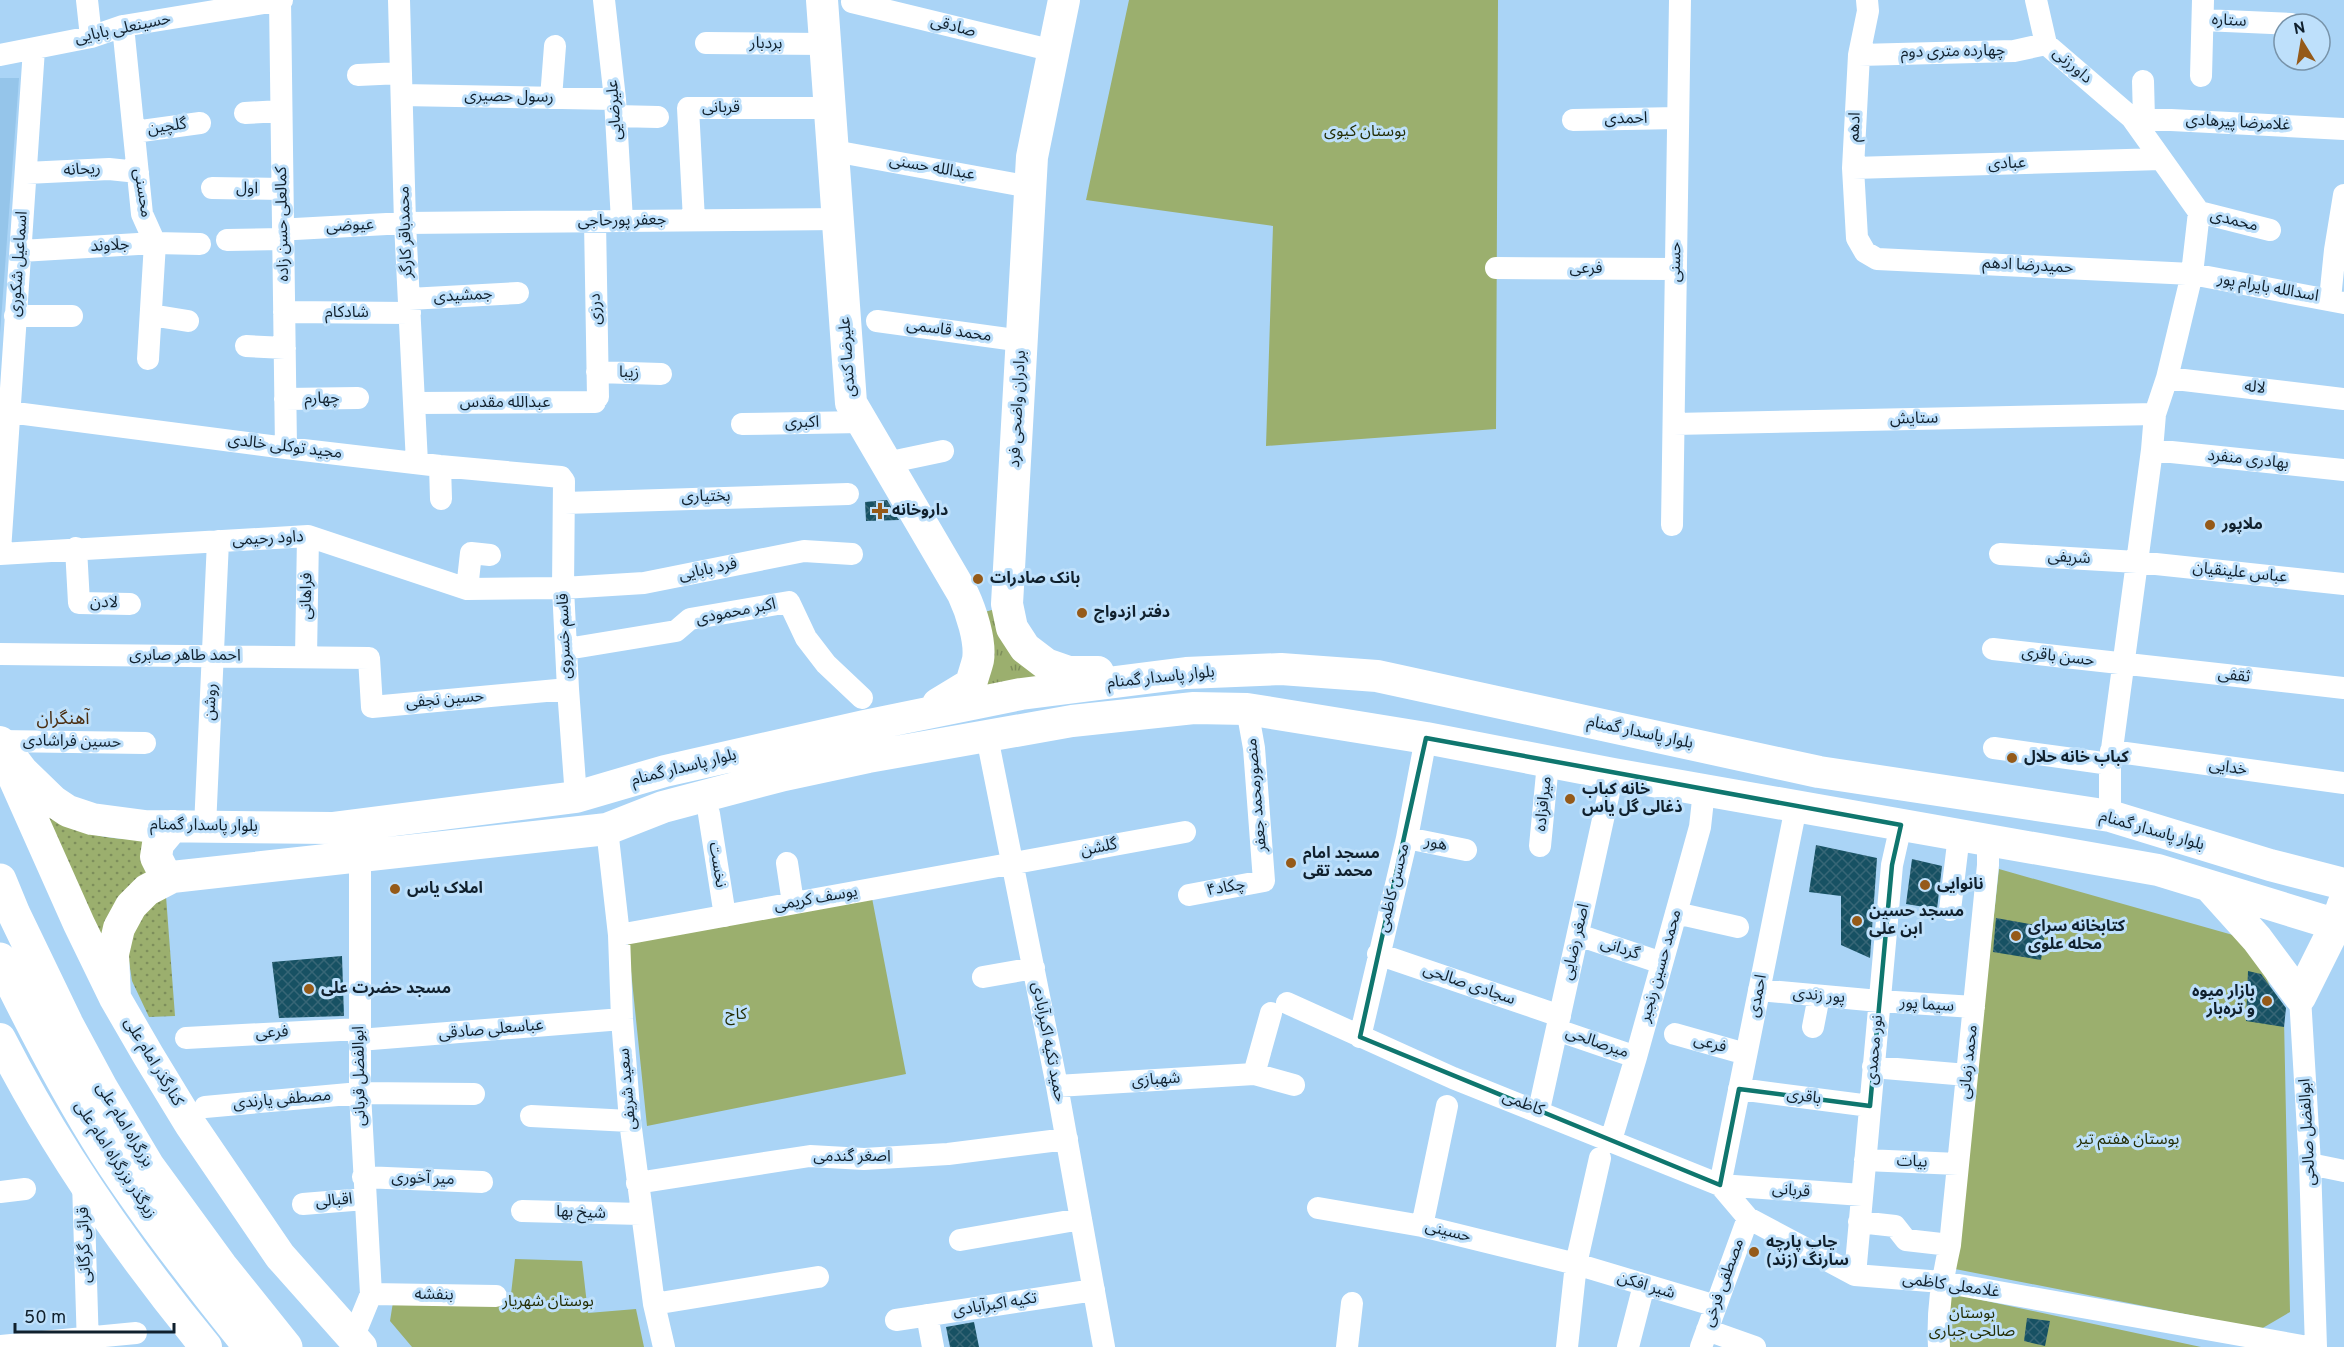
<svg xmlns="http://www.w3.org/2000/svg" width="2344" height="1347" viewBox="0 0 2344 1347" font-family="Overpass,'Noto Sans Arabic',sans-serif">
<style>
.built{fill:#95c5ea}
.grass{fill:url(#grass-tufts)}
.park{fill:#9baf6e}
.garden{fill:url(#garden-dots)}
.building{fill:url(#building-cross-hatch)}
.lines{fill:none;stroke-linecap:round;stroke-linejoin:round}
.street{stroke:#fff;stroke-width:22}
.secondary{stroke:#fff;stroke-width:32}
.highway{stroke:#fff;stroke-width:33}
.marked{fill:none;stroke:#0f766e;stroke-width:4.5;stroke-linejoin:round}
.poi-dot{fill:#955a19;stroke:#bee0fb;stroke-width:2}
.labels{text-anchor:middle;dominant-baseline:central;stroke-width:6;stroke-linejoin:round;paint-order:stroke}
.street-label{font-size:16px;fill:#10202d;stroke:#bee0fb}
.park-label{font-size:16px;fill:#242e06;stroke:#bee0fb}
.poi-label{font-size:16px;font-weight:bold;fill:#10202d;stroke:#bee0fb;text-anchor:start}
.neighbourhood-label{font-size:18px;fill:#4a2d10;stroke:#bee0fb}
</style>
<defs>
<pattern id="grass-tufts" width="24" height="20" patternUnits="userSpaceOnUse" patternTransform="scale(1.5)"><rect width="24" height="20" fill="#9baf6e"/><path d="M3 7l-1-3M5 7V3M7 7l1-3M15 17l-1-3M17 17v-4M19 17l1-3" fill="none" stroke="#7d8e5b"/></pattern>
<pattern id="garden-dots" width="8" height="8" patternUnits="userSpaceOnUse" patternTransform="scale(1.5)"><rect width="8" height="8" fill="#9baf6e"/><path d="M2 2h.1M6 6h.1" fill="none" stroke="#7d8e5b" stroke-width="1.8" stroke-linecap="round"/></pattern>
<pattern id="building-cross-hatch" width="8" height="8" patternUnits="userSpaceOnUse" patternTransform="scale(1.5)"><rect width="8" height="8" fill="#175163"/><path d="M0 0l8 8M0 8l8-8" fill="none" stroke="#376676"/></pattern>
</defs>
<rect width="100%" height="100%" fill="#aad4f6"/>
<!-- built -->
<path class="built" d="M0,78H19L0,334Z"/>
<!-- grass -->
<path class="grass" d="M999,608L1048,679L996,689L987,685L981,613Z"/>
<!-- park -->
<path class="park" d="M1129,0H1498L1496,429L1266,446L1273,226L1086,200Z
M1999,869L2240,937L2259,961L2284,1019L2290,1312L2261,1329L1955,1269Z
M872,898L906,1074L647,1126L628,942Z
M515,1259L582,1261L588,1313L636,1309L644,1347H412L390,1321L393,1302L510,1303Z
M1949,1293L2201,1347H1948Z"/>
<!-- garden -->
<path class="garden" d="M43,810C56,817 69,825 82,830C104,840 130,839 154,840L153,877L105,952Z
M166,896L175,1016L149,1017L132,981L128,954L132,932L145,910Z"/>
<!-- building -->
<path class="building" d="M887,500L899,520L866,521L865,502Z
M1816,845L1877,858L1870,958L1841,945V896L1809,892Z
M1912,859L1942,866L1937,909L1906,904Z
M1996,918L2046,927L2041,960L1993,952Z
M342,956L344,1016L279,1018L272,962Z
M2248,971L2261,974L2286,1008L2284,1027L2246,1021Z
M2027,1318L2050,1321L2045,1346L2024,1341Z
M974,1322L979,1347H950L946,1327Z"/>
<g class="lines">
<!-- street -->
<path class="street" d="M87,0L91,37
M280,0L286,448
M399,0L405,223L417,463
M604,0L615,99L622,221
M1867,0L1868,11L1859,55L1853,168L1857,238L1865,252L1877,259L2192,274L2344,303
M2036,0L2046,44L2132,118L2199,212L2192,274L2167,378L2155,414L2152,450L2110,764V816
M852,2L1054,51
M2203,20L2291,24
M123,26L142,214L155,243L148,359
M706,43L825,44
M0,55L91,37L123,26L282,0
M1859,55L2014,51L2046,44
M358,75L401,73
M2201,76L2203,0
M2143,81L2144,119
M402,95L615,99
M551,98L555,46
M245,113L281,111
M616,116L658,117
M2132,118L2344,129
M1573,120L1678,118
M134,132L200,123
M834,151L1030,187
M1853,168L2161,159
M26,173L109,169L138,172
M212,188L282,189
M2199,212L2270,230
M694,220L688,108H830
M595,221L598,397
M295,229L405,223L839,219
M227,240L283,239
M21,251L155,243L200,244
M1496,268L1676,269
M409,299L518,293
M2330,299L2335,250L2344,195
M284,312L410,313
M151,315L188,321
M15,316H72
M877,321L1022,341
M246,346L285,348
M597,372L661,374
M2167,378L2344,399
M285,399L358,398
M414,403L595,402
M0,411L286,448L440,466L561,477L564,481L563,588L568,689L576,797
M742,424L862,422
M1674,424L2155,414
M2152,450L2344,470
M886,463L943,451
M440,466L441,499
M565,503L848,494
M1672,525L1680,0
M76,548L79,603L130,604
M0,551L34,49
M0,554L308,536L467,589L563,588L644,583L804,551L852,554
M2000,554L2137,562L2344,584
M467,589L471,553L490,555
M567,649L676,631L690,619L789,602L806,638L826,664L862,698
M1993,649L2344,688
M0,654L369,658L372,707L568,689
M306,657L308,536
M987,737L1057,1086L1104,1347
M0,741L145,743
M1994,748L2110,764
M2111,751L2344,783
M1796,807L1720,1185L1862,1195
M709,814L725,916
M205,827L218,541
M607,829L619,935L622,1019L630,1121L654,1304L664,1347
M1407,838L1466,850
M1540,846L1548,763
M787,863L793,903
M1189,895L1264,881L1254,748L1247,709
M1950,910L1959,835
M1676,913L1738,927
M619,935L1185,832
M1578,935L1662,963
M1378,954L1560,1016
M983,977L1034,968
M1759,990L1879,1001L1974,1007
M2300,997L2310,1164L2316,1347
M1287,1003L1453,1078L1720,1185L1748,1218L1855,1275L1942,1282L2308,1347
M1813,1027L1819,996
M1557,1030L1636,1057
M1675,1034L1746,1054
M1360,1037L1407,838L1426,738
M186,1038L359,1029
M359,1040L622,1019
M1873,1067L1967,1075
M1254,1074L1271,1013
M1057,1086L1254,1074L1294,1085
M1739,1089L1870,1106
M205,1107L360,1093L474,1094
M1539,1110L1613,774
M531,1116L630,1121
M1611,1140L1636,1057L1700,827L1704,791
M1865,1160L1958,1164
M2310,1164L2344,1171
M363,1177L482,1182
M83,1181L88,1347
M637,1183L810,1156L864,1159L948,1154L1067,1139
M0,1192L25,1189
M303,1204L365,1199
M1318,1208L1422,1226L1576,1264L1716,1306
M522,1211L641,1214
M1859,1222L1895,1226L1906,1240L1950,1245
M1422,1226L1447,1106
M960,1240L1081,1219
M1855,1275L1892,865L1901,825
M371,1294L496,1296
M654,1304L818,1277
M927,1315L933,1347
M896,1320L1094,1290
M1707,1330L1755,1347
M353,1338L371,1294L360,1093V857
M0,1346L136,1333
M1347,1347L1352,1303
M1567,1347L1576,1264L1600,1158
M1628,1347L1644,1285
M1701,1347L1748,1218
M1939,1347C1937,1310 1942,1281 1950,1245L1988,865V841"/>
<!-- secondary -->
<path class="secondary" d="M822,0L851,403L963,594C971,611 981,641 978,660C976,668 973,676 971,684L938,704
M1064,0L1032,157L1007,604L1012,628L1025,648L1046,664L1069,672H1098
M0,742L22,771L53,801L68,811L92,819L145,826L332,828L576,797L665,771L864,726L1021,694L1186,673L1281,669L1377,676L1819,772L2110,816L2270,865L2344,884
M10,769L79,924L115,998L148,1055L190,1124L280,1256L361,1347
M172,877L163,871L156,857L158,844L173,826
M2212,889L2257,939L2300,997L2336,925L2343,905
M115,998L113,954L119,928L131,906L147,890L172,877L607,829L663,807L784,775L868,757L1072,721L1194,708L1247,709L1426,738L1613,774L2158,870L2344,927
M0,1039C56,1149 128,1252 206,1347"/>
<!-- highway -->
<path class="highway" d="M0,880L14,914L67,1024L102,1089L148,1166L221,1266L286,1347
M0,959C32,1025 66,1091 105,1152C149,1220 199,1284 250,1347"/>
</g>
<!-- marked area -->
<path class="marked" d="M1426,738L1901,825L1892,865L1870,1106L1739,1089L1720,1185L1360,1037Z"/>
<!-- markers -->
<g class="poi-dot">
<path d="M877 502h6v6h6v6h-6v6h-6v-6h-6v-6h6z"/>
<circle cx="2210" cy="525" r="6"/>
<circle cx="978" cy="579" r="6"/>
<circle cx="1082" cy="613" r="6"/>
<circle cx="2012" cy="758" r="6"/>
<circle cx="1570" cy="799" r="6"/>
<circle cx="1291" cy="863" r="6"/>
<circle cx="1925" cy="885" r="6"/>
<circle cx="395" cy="889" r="6"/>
<circle cx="1857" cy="921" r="6"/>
<circle cx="2016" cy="936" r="6"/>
<circle cx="309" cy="989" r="6"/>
<circle cx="2267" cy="1001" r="6"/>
<circle cx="1754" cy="1252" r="6"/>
</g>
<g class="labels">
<!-- street labels -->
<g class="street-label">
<text transform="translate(2229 21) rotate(3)">ستاره</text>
<text transform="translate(953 27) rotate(14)">صادقی</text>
<text transform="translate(123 29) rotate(-12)">حسینعلی بابایی</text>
<text transform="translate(766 44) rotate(1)">بردبار</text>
<text transform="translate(1953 52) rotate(-1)">چهارده متری دوم</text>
<text transform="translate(2072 66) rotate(41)">داورزنی</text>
<text transform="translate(509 97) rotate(1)">رسول حصیری</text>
<text x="721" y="108">قربانی</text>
<text transform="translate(615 110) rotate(-94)">علیرضایی</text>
<text transform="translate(1626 119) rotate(-1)">احمدی</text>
<text transform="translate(2238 123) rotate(3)">غلامرضا پیرهادی</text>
<text transform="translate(167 127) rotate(-8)">گلچین</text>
<text transform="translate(1855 127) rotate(-87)">ادهم</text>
<text transform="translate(2007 164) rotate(-2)">عبادی</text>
<text transform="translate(932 168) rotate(10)">عبدالله حسنی</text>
<text transform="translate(82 170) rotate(-3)">ریحانه</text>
<text transform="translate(247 189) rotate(1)">اول</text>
<text transform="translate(142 193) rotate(81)">محسنی</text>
<text transform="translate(622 221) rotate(-1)">جعفر پورحاجی</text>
<text transform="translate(2234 221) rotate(14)">محمدی</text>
<text transform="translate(283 224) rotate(-91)">کمالعلی حسن زاده</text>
<text transform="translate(350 226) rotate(-3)">عیوضی</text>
<text transform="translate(406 232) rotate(-92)">محمدباقر کارگر</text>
<text transform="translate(110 246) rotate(-3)">جلاوند</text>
<text transform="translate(1676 262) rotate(-89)">حسنی</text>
<text transform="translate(19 264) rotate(-86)">اسماعیل شکوری</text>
<text transform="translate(2028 266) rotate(3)">حمیدرضا ادهم</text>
<text x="1586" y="269">فرعی</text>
<text transform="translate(2268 288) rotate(10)">اسدالله بایرام پور</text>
<text transform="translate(463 296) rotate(-3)">جمشیدی</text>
<text transform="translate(596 309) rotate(-91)">درزی</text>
<text x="347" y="313">شادکام</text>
<text transform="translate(949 331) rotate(8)">محمد قاسمی</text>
<text transform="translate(848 357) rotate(-94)">علیرضا کندی</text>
<text transform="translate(629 373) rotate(2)">زیبا</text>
<text transform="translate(2255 388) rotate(7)">لاله</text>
<text transform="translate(322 399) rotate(-1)">چهارم</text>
<text x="505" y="403">عبدالله مقدس</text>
<text transform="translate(1018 409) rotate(-87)">برادران واضحی فرد</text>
<text transform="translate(1914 419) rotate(-1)">ستایش</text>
<text transform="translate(802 423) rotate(-1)">اکبری</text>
<text transform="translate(285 447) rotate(7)">مجید توکلی خالدی</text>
<text transform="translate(2248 460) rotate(6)">بهادری منفرد</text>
<text transform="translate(706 497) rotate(-1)">بختیاری</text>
<text transform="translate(268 539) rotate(-3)">داود رحیمی</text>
<text transform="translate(2069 558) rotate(3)">شریفی</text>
<text transform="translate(708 570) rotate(-12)">فرد بابایی</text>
<text transform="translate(2240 573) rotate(6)">عباس علینقیان</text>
<text transform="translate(307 596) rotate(-89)">فراهانی</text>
<text transform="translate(104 603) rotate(1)">لادن</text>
<text transform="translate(736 612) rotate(-11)">اکبر محمودی</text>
<text transform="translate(565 636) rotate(-92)">قاسم خسروی</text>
<text x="185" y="656">احمد طاهر صابری</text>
<text transform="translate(2058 657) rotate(7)">حسن باقری</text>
<text transform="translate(2234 676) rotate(6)">ثقفی</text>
<text transform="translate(1161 678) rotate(-6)">بلوار پاسدار گمنام</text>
<text transform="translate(445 700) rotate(-5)">حسین نجفی</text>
<text transform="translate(211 702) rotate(-87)">روشن</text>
<text transform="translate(1640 733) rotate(12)">بلوار پاسدار گمنام</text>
<text transform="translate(72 742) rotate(1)">حسین فراشادی</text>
<text transform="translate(684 768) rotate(-14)">بلوار پاسدار گمنام</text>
<text transform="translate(2228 768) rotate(8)">خدایی</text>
<text transform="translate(1257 795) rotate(-95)">منصورمحمد جعفر</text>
<text transform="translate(1544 804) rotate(-84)">میرافزاده</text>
<text transform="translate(204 826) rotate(1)">بلوار پاسدار گمنام</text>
<text transform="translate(2152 831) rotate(16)">بلوار پاسدار گمنام</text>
<text transform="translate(1436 844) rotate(12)">هور</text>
<text transform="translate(1099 848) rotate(-11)">گلشن</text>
<text transform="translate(717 865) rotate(81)">نخست</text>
<text transform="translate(1226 888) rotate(-10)">چکاد۴</text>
<text transform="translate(1394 888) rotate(-76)">محسن کاظمی</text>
<text transform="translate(816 899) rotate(-10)">یوسف کریمی</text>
<text transform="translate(1576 942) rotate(-77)">اصغر رضایی</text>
<text transform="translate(1620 949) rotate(18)">گردانی</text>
<text transform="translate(1661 966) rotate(-74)">محمد حسین رنجبر</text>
<text transform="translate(1469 985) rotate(19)">سجادی صالحی</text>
<text transform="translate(1758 996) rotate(-79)">احمدی</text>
<text transform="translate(1819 996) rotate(5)">پور زندی</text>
<text transform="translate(1927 1005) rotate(4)">سیما پور</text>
<text transform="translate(491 1030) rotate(-5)">عباسعلی صادقی</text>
<text transform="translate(272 1033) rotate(-3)">فرعی</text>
<text transform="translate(1048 1042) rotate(79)">حمید تکیه اکبرآبادی</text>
<text transform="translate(1597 1043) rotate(19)">میرصالحی</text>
<text transform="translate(1710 1044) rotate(15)">فرعی</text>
<text transform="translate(1875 1050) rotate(-85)">نور محمدی</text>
<text transform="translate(153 1062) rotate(59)">کنارگذر امام علی</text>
<text transform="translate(1969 1062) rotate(-84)">محمد زمانی</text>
<text transform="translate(360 1076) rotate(-91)">ابوالفضل قربانی</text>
<text transform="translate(1156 1080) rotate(-4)">شهبازی</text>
<text transform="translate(628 1089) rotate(-95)">سعید شریفی</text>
<text transform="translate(1804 1097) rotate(8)">باقری</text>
<text transform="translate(282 1100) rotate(-5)">مصطفی یارندی</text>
<text transform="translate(1523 1104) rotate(21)">کاظمی</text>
<text transform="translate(124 1125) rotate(59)">بزرگراه امام علی</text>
<text transform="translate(2308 1132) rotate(-93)">ابوالفضل صالحی</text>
<text x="852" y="1157">اصغر گندمی</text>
<text transform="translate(115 1160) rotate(57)">زیرگذر بزرگراه امام علی</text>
<text transform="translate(1912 1162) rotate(2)">بیات</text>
<text transform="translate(423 1179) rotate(2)">میر آخوری</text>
<text transform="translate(1791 1191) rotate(5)">قربانی</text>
<text transform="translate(334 1201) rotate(-5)">اقبالی</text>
<text transform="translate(581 1213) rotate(2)">شیخ بها</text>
<text transform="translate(1448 1232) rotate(14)">حسینی</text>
<text transform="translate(85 1245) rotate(-92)">قرائی گرگانی</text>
<text transform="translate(1724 1283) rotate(-70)">مصطفی فرخی</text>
<text transform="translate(1646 1286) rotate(17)">شیر افکن</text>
<text transform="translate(1951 1286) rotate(8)">غلامعلی کاظمی</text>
<text transform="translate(434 1295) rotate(1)">بنفشه</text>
<text transform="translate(995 1305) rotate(-9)">تکیه اکبرآبادی</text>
</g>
<!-- park labels -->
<g class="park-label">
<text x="1365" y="132">بوستان کیوی</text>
<text x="736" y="1015">کاج</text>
<text x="2128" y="1140">بوستان هفتم تیر</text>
<text x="548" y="1302">بوستان شهریار</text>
<text x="1972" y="1314">بوستان<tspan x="1972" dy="18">صالحی جباری</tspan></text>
</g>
<!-- poi labels -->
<g class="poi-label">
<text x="892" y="511">داروخانه</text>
<text x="2222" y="525">ملاپور</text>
<text x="990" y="579">بانک صادرات</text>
<text x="1094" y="613">دفتر ازدواج</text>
<text x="2024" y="758">کباب خانه حلال</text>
<text x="1582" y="790">خانه کباب<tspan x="1582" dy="18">ذغالی گل یاس</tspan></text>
<text x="1303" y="854">مسجد امام<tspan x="1303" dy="18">محمد تقی</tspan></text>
<text x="1937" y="885">نانوایی</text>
<text x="407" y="889">املاک یاس</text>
<text x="1869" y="912">مسجد حسین<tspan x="1869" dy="18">ابن علی</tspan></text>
<text x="2028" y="927">کتابخانه سرای<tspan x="2028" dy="18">محله علوی</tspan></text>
<text x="321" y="989">مسجد حضرت علی</text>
<text x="2255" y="992" text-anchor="end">بازار میوه<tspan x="2255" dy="18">و تره‌بار</tspan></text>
<text x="1766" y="1243">چاپ پارچه<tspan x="1766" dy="18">سارنگ (زند)</tspan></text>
</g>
<!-- neighbourhood labels -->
<g class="neighbourhood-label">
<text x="63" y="719">آهنگران</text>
</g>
</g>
<!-- north arrow -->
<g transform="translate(2302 42) rotate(349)"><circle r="28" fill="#bee0fb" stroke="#7893a9" stroke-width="1.5"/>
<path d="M0-4.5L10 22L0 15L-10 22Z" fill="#955a19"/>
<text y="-9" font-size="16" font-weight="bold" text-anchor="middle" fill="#10202d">N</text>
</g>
<!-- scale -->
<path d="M15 1323v9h159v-9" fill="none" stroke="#10202d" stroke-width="3"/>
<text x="24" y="1323" font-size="18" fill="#10202d" stroke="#bee0fb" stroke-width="4.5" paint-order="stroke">50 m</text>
</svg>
